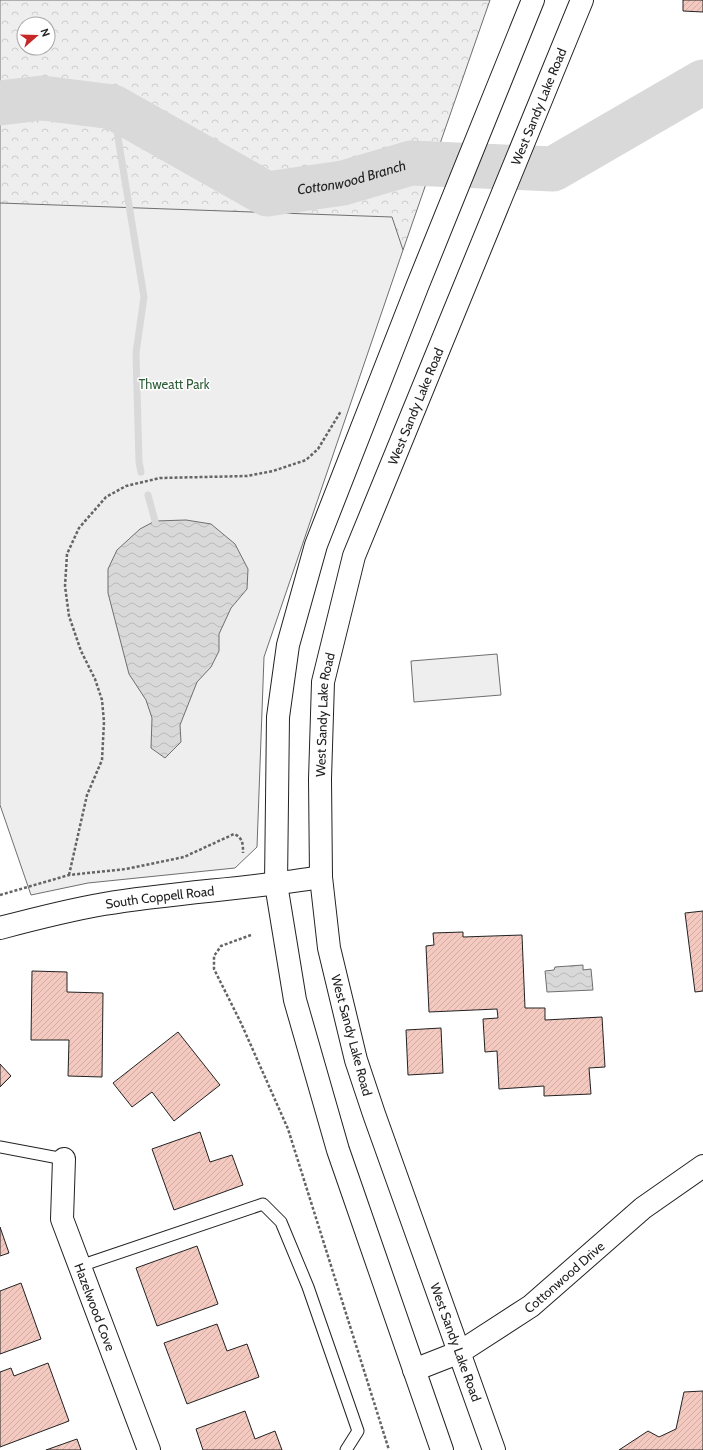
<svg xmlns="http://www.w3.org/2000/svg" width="703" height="1450" viewBox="0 0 703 1450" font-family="Cabin,sans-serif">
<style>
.forest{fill:url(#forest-crowns);stroke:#6f6f6f;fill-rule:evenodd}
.park{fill:#eee;stroke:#6f6f6f}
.water{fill:url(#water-waves);stroke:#6f6f6f}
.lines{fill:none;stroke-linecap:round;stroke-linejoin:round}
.stream{stroke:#d9d9d9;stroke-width:7}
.river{stroke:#d9d9d9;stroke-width:45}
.building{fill:url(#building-hatch);stroke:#222}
.lane-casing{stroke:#222;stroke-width:13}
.street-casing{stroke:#222;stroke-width:24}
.secondary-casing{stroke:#222;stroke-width:24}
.path{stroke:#646464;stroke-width:2.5;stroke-dasharray:3 2;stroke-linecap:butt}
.lane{stroke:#fff;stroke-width:11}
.street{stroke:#fff;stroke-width:22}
.secondary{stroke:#fff;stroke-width:22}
.labels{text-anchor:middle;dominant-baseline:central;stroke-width:3;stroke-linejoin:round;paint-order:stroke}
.street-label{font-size:13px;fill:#222;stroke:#fff}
.park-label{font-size:13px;fill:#2f5e38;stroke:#fff}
.water-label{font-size:14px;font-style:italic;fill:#222;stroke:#fff}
</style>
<defs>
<pattern id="forest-crowns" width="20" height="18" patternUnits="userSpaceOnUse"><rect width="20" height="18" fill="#eee"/><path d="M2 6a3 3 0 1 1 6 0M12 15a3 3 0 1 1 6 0" fill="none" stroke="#ccc"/></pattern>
<pattern id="water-waves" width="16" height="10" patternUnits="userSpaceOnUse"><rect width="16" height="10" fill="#d9d9d9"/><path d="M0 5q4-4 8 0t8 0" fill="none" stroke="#bababa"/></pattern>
<pattern id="building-hatch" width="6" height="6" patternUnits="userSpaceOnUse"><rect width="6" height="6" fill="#f3c9c0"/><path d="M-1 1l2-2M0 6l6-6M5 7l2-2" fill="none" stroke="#d0aca5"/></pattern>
</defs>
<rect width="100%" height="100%" fill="#fff"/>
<!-- forest -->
<path class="forest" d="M0,0H490L403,250L349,242L0,449ZM24,24H48V48H24Z"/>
<!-- park -->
<path class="park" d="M0,203L392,217L403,250L264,657L257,847L235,868L88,883L31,895L0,805Z
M497,654L501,695L414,702L411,661Z"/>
<!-- water -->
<path class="water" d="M186,520L211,524L235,544L248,569L247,589L231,608L219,634V651L211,667L197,682L180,725L181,742L165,758L151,748L152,718L146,700L129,674L108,593V569L117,550L140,529L155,521Z
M583,965V970L591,969L593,990L547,992L545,971L554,970L555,967Z"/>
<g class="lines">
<!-- stream -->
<path class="stream" d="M113,107L144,297L136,353L139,462L141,472
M148,495L155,521"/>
<!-- river -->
<path class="river" id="s1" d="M0,103L42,98L113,107L267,194L343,183L411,163L553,169L703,82"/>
</g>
<!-- building -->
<path class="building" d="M683,0H703V12L683,11Z
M703,911V991L695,992L685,913Z
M463,932V937L522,935L525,1008H545V1020L602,1017L605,1067L589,1068L591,1094L544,1096V1086L499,1089L497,1051L485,1052L483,1019L498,1018L497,1009L429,1012L426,946L434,945L433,933Z
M32,971L67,972V992L103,993L102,1077L68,1076L69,1040H31Z
M441,1028L443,1073L408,1075L406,1030Z
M178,1032L220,1085L174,1121L152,1092L132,1107L113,1083Z
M0,1064L11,1076L0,1087Z
M200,1132L210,1162L232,1155L243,1185L174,1210L152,1149Z
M0,1227L9,1253L0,1256Z
M197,1246L218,1304L157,1326L136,1268Z
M21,1283L41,1339L0,1354V1291Z
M217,1324L227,1351L247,1344L259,1377L187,1404L164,1343Z
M48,1363L69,1421L0,1447V1372L11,1368L14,1376Z
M703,1391V1450H619L648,1431L659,1437L676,1429L684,1392Z
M245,1411L255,1439L275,1431L282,1450H203L196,1429Z
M77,1439L81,1450H46Z"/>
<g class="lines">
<!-- lane casing -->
<g class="lane-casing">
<path id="lane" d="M0,1147L64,1159
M80,1266L263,1204L281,1222L308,1287L358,1431L346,1450"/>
</g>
<!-- street casing -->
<g class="street-casing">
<g id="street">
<path id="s2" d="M64,1159L62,1219L149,1450"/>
<path id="s3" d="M414,1370L460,1352L531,1306L643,1208L703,1166"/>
</g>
</g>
<!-- secondary casing -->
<g class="secondary-casing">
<g id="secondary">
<path id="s4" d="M0,928C34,919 69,910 104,904C176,892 249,889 321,877"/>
<path d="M442,1450L338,1150L295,1000L276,884L278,717L288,645L316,545L417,287L533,0"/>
<path id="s5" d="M494,1450L374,1114L356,1060L329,948L321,877L320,779L323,682L354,556L582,0"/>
</g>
</g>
<!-- path -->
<path class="path" d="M69,875L87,795L102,760L104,722L102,700L95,679L81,651L69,616L65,586L67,554L79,528L106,497L126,486L160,478L247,476L273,471L306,460L318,449L341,411
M0,895L69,875L126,869L184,857L234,834C243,838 243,844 243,853
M251,935L221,946L214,956V969L241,1023L288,1129L389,1450"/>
<!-- lane -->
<use href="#lane" class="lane"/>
<!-- street -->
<use href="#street" class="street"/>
<!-- secondary -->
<use href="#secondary" class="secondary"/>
</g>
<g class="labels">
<!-- street labels -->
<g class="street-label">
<text stroke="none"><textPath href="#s5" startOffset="1411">West Sandy Lake Road</textPath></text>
<text stroke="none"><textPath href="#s5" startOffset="1087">West Sandy Lake Road</textPath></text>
<text stroke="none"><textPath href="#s5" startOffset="763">West Sandy Lake Road</textPath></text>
<text stroke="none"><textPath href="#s4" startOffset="163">South Coppell Road</textPath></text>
<text transform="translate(352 1035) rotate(75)">West Sandy Lake Road</text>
<text stroke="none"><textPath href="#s3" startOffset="178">Cottonwood Drive</textPath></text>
<text stroke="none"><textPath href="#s2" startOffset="154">Hazelwood Cove</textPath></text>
<text transform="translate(456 1342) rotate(70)">West Sandy Lake Road</text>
</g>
<!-- park labels -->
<g class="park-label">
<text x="174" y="384">Thweatt Park</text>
</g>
<!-- water labels -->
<g class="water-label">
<text stroke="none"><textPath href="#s1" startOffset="377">Cottonwood Branch</textPath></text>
</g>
</g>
<!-- north arrow -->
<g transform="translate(36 36) rotate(70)"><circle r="19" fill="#ffffff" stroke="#a7a7a7"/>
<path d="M0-3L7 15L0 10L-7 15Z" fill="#c62828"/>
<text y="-6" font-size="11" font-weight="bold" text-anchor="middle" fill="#222222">N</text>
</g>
</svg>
